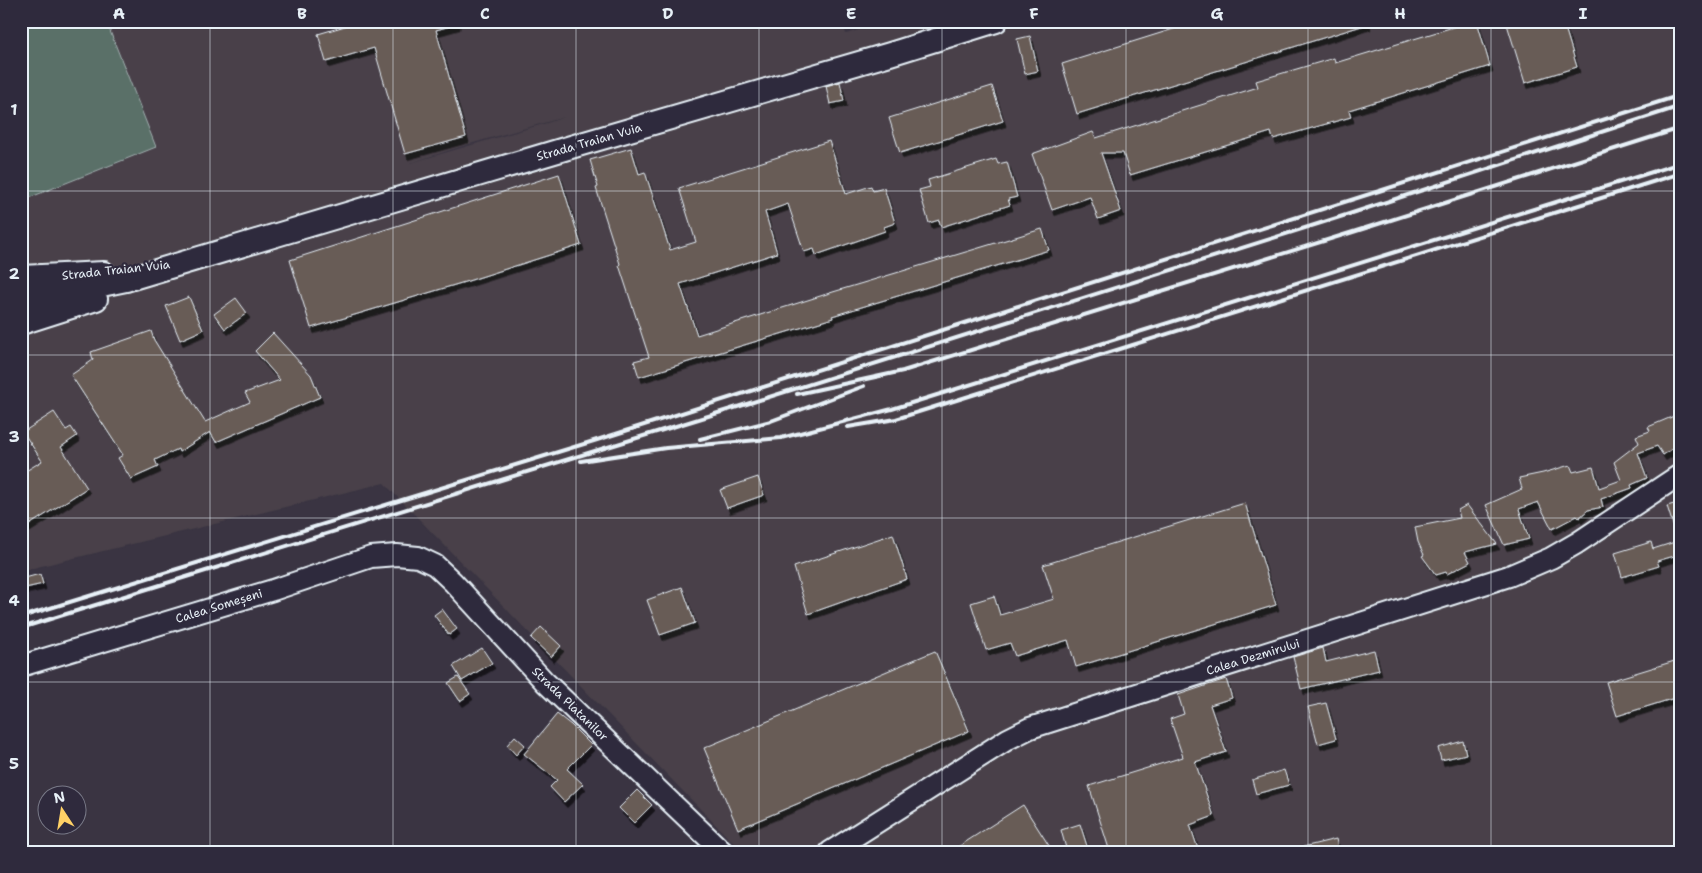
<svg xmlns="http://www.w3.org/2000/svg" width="1702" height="873" viewBox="0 0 1702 873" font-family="'Shantell Sans',sans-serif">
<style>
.built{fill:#484048;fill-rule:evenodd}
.green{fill:#5a6f68;stroke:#a1b0b0}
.building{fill:#685b57;stroke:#e8f1f8;filter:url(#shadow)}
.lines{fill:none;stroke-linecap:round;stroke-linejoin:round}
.secondary-casing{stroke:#e8f1f8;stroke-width:24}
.primary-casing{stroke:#e8f1f8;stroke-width:26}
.secondary{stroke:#2f2a3d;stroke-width:20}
.primary{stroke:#2f2a3d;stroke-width:22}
.rail{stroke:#e8f1f8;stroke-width:4}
.grid{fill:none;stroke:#e8f1f8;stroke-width:1;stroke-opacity:0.55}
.labels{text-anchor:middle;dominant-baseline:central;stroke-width:4.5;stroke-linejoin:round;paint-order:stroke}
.street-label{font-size:12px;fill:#e8f1f8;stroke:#2f2a3d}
.neatline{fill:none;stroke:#e8f1f8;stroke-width:2}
.grid-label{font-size:16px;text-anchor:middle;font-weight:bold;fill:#e8f1f8}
</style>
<defs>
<filter id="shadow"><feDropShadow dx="3" dy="5.5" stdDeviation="0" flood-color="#0009"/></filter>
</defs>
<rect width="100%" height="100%" fill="#3a3442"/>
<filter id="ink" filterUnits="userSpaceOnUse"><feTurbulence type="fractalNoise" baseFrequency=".02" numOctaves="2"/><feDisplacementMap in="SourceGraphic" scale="10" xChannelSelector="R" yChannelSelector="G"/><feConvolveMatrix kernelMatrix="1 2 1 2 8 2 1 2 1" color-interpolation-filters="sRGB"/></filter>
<g filter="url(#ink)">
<!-- built -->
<path class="built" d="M21,21H842L846,34L877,24L876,21H1681V852H742L384,483L21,571ZM565,117L550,122L410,163L466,145Z"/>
<!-- green -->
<path class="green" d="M21,21H106L156,147L21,201Z"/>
<!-- building -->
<path class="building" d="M362,21H457V24L436,30L466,137L405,154L374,48L326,62L318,34Z
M1199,21H1367L1368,24L1077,114L1062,64Z
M1473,21H1477L1490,66L1349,110L1351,117L1273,139L1271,132L1130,175L1123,153H1101L1121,211L1098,219L1090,197L1052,210L1032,154L1093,132L1096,138L1258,87L1256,81L1334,58L1335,63Z
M1506,21H1563L1577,67L1525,83Z
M1030,36L1038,71L1025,74L1017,39Z
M840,82L844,101L830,104L826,86Z
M992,86L1003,121L900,153L889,118Z
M829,141L846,194L871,186L873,191L884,188L895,223L884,227L885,231L816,255L814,249L804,252L788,204L765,212L777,253L680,284L697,335L833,292L1042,229L1049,250L832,316L833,318L639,377L634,361L649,357L619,265L620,264L596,188L598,187L590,160L631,148L639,174L645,172L670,250L696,242L679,188Z
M996,159L998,164L1007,162L1017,197L1008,199L1010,205L941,227L939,220L929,223L919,190L930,187L928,180Z
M559,174L581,245L468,281L311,328L290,260Z
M189,297L203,330L180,340L166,306Z
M236,298L247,313L225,329L214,314Z
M151,331L154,340L205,422L250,402L245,393L280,380L255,351L273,333L311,375L320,397L216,442L210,432L179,452L178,449L155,460L158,467L131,479L118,458L123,455L71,375L93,360L91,352Z
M54,412L66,430L71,427L77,436L61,447L87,488L26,527L21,519V474L42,461L23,432Z
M1681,413V443L1663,455L1657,446L1638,453L1647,478L1631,485L1632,488L1601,499L1603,507L1588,510L1579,518L1577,516L1552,529L1538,502L1519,509L1529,539L1504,545L1486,505L1522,489L1519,478L1543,473L1570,465L1573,472L1593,467L1599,488L1621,480L1614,462L1639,443L1636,436L1650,431L1648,427Z
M758,477L764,495L727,508L720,490Z
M1681,502V554L1657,561L1659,566L1622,577L1615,553L1651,542L1653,549L1678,541L1667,506Z
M1245,503L1276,605L1076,667L1068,640L1015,656L1010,643L986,650L971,603L994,596L1000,615L1054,599L1043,565Z
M1467,505L1497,544L1465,552L1470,562L1447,574L1446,572L1436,575L1422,556L1424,555L1418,542L1415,527L1460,518L1458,510Z
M893,534L907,579L808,614L794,567Z
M40,574L43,584L21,589V579Z
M682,587L695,623L660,635L647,600Z
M442,609L457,629L449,635L434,615Z
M541,627L561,646L551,657L531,638Z
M482,648L492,663L462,681L453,666Z
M1323,648L1326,662L1374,650L1379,670L1301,689L1293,657Z
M935,651L969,731L738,829L704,748Z
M1681,659V696L1617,716L1606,682Z
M458,677L470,694L460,701L448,683Z
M1226,679L1232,698L1210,705L1226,752L1195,762L1214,816L1190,825L1199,852H1110L1089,786L1183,757L1170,719L1184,714L1178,695Z
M1326,703L1336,739L1318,744L1308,707Z
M557,714L571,725L591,745L567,769L583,784L564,802L550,787L557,780L524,754Z
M515,736L525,745L516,755L507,745Z
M1463,741L1466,754L1441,760L1438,748Z
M1284,770L1289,785L1256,794L1252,780Z
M637,790L652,805L634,823L619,808Z
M1023,805L1053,852H950Z
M1080,824L1087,846L1067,852L1061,830Z
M1336,839L1339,852H1300L1299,848Z"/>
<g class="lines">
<!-- secondary casing -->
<g class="secondary-casing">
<path id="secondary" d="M21,666L273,590L371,557L397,555L418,557L435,565L453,582L545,682L723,852
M830,852L1008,739L1030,728L1509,576L1551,558L1577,543L1681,474"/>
</g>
<!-- primary casing -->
<g class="primary-casing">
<path id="primary" d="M21,277L104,273
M21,299L53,295L126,280L571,147L890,54L996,21
M21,323L96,299"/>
</g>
<!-- secondary -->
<use href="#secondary" class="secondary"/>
<!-- primary -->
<use href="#primary" class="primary"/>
<!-- rail -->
<path class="rail" d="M797,394L903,371L1353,232L1681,128
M848,427L896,419L1681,173
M700,439L771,421L864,386
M581,461L666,448L781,438L892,409L1681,163
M21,617L597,440L1681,95
M21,628L731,409L1343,216L1681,106"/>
</g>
</g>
<!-- grid -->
<path class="grid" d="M210,21V852M393,21V852M576,21V852M759,21V852M942,21V852M1126,21V852M1308,21V852M1491,21V852M21,191H1681M21,355H1681M21,518H1681M21,682H1681"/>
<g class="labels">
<!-- street labels -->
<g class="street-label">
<text transform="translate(589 142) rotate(-16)">Strada Traian Vuia</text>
<text transform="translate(116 270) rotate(-6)">Strada Traian Vuia</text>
<text transform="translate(219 606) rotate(-17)">Calea Someșeni</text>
<text transform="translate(1253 657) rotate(-17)">Calea Dezmirului</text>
<text transform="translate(570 704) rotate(44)">Strada Platanilor</text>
</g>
</g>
<!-- margin -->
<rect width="1702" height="873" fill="none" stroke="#2f2a3d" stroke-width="55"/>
<!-- north arrow -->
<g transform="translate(62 810) rotate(348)"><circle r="24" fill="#2f2a3d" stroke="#797a88"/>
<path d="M0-4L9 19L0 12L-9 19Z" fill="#ffd166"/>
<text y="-8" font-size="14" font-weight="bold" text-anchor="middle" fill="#e8f1f8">N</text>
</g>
<rect x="28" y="28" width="1646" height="818" class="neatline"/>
<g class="grid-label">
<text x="119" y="19">A</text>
<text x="302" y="19">B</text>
<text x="485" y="19">C</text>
<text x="668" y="19">D</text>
<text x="851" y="19">E</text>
<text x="1034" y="19">F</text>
<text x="1217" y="19">G</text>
<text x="1400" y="19">H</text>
<text x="1583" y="19">I</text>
<text x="14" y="115">1</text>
<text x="14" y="279">2</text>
<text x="14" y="442">3</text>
<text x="14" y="606">4</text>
<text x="14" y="769">5</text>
</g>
</svg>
